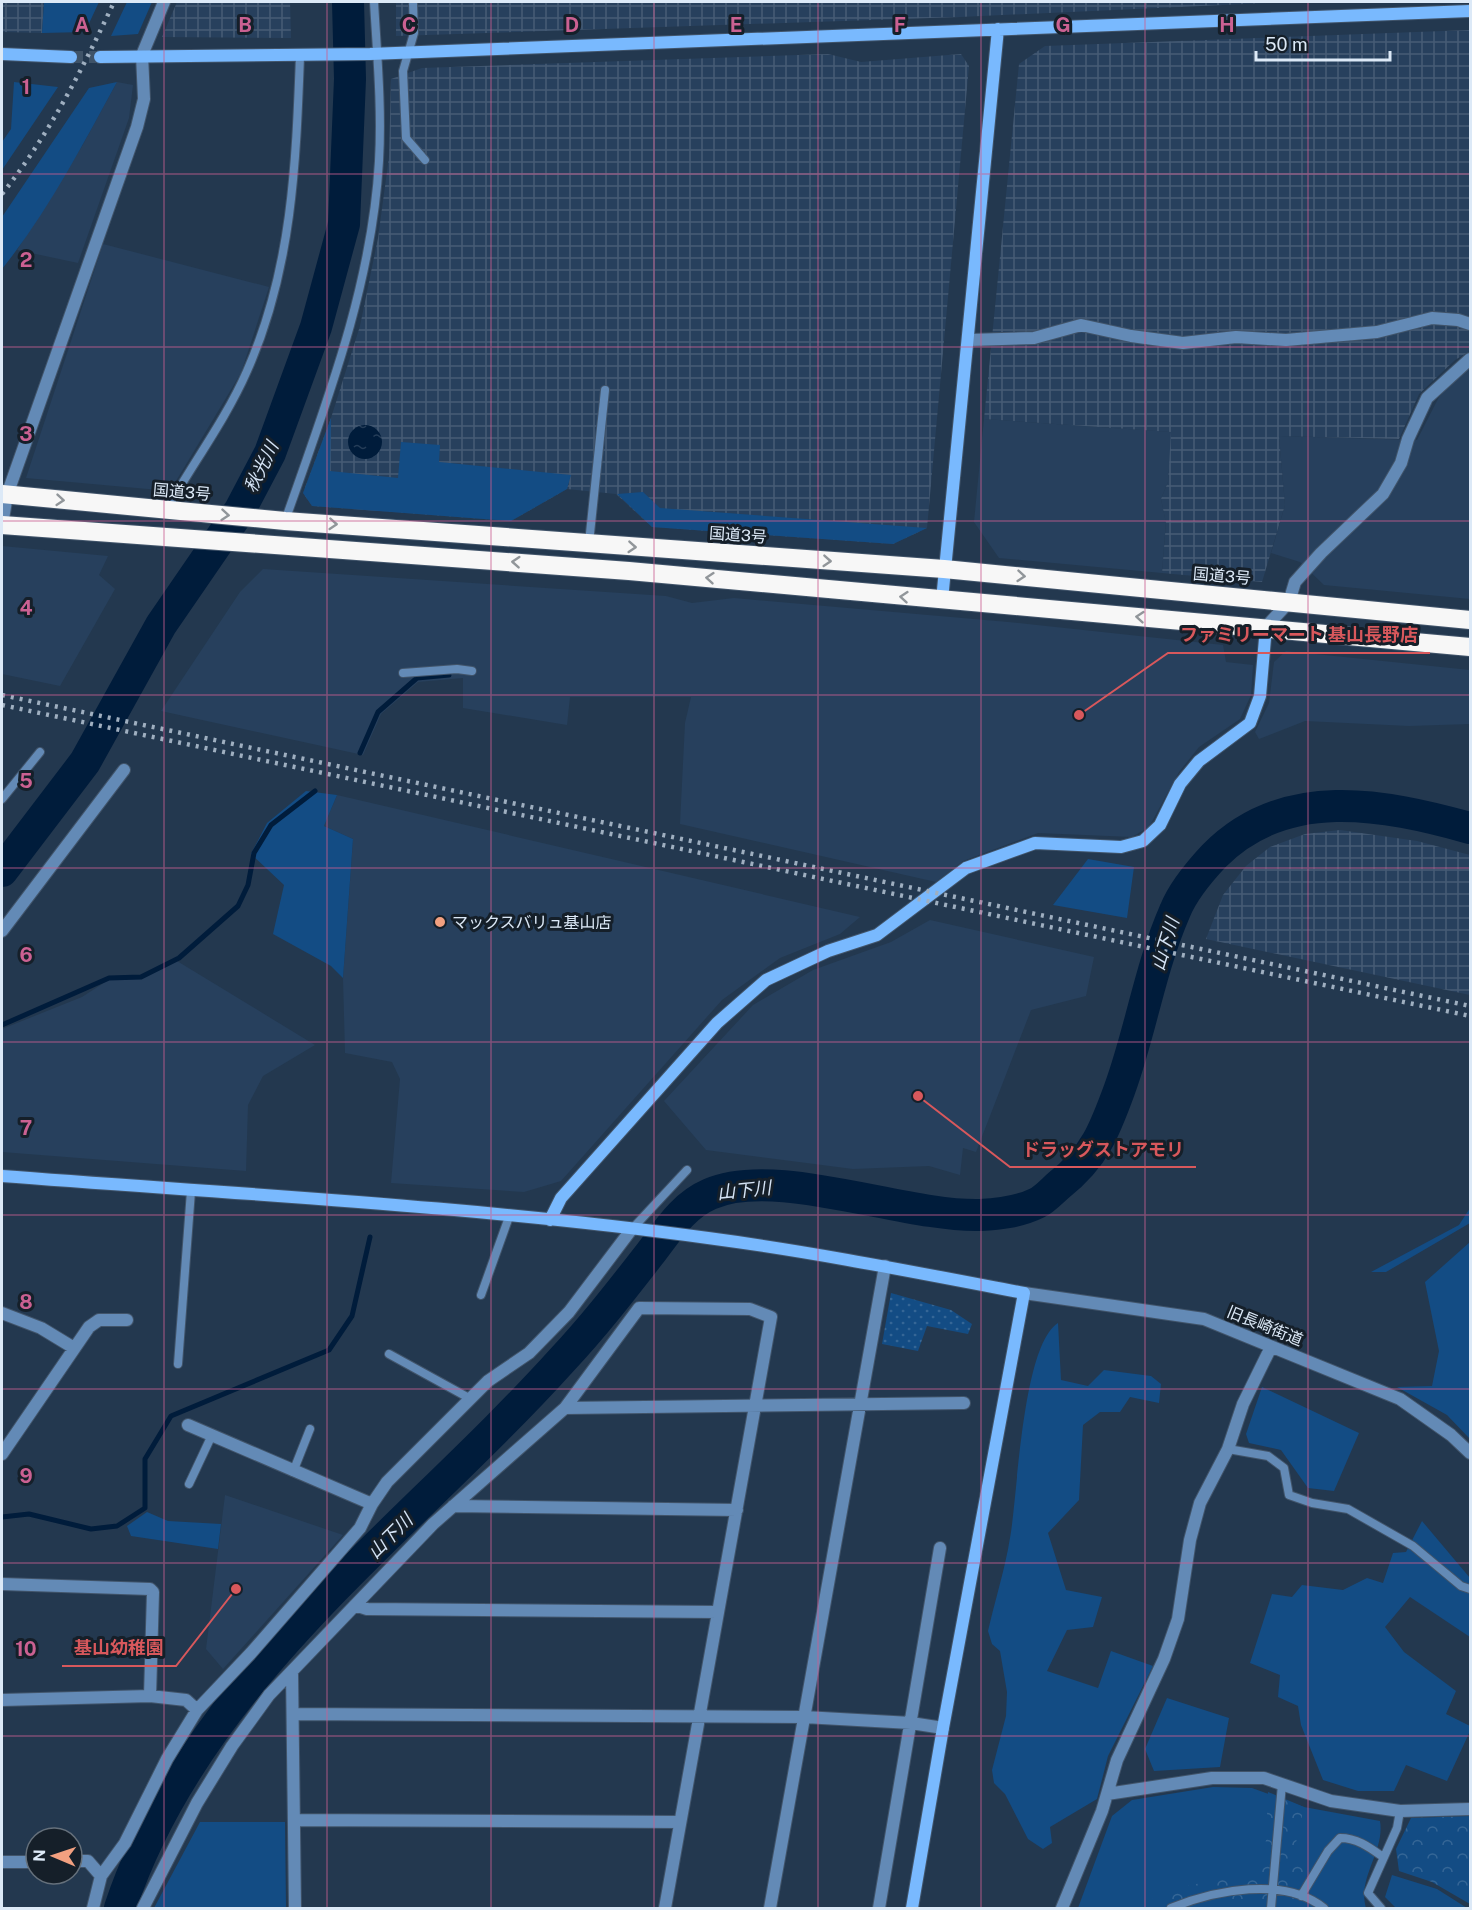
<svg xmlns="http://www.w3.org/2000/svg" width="1472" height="1910" viewBox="0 0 1472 1910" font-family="'Public Sans','Noto Sans JP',sans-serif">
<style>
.built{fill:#27405d}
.industrial{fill:url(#industrial-grid)}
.green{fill:#134c84}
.forest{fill:url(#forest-crowns)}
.garden{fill:url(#garden-dots)}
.water{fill:url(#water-ripples)}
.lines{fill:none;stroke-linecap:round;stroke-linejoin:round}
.stream{stroke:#001c3b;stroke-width:5}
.river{stroke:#001c3b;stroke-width:32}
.secondary-tunnel{stroke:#3f5368;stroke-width:12;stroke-dasharray:12 6;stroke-linecap:butt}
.lane-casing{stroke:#41546a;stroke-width:10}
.street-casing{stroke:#41546a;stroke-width:14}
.secondary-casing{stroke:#41546a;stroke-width:14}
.highway-casing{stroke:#41546a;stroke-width:20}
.lane{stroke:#638ab6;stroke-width:8}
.street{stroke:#638ab6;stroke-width:12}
.secondary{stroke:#79b9fe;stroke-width:12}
.highway{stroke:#f7f7f7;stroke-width:18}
.rail{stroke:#9fafc0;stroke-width:4.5;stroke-dasharray:3 6;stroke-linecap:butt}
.oneway{stroke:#91969a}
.grid{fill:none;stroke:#cb6192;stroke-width:1.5;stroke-opacity:0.55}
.poi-dot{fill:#f2a080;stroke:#151f29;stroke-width:2}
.labels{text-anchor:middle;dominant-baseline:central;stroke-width:6;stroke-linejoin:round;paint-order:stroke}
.street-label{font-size:16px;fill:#dce9f7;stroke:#151f29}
.poi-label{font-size:16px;fill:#dce9f7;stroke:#151f29;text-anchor:start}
.water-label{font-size:18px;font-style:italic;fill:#d5e4f6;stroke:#151f29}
.grid-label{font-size:20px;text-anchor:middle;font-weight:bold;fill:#cb6192;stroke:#151f29;stroke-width:6;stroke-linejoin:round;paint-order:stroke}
.leader{fill:none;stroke:#d8585c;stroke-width:2}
.callout-dot{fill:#d8585c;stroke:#151f29;stroke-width:2}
.callout-label{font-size:18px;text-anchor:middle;font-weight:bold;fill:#d8585c;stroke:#151f29;stroke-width:6;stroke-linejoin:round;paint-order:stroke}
</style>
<defs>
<pattern id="industrial-grid" width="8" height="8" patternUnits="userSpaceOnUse" patternTransform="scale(1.5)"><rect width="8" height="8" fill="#27405d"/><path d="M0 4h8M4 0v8" fill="none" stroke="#465c75"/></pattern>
<pattern id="forest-crowns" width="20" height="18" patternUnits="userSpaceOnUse" patternTransform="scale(1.5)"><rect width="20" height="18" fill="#134c84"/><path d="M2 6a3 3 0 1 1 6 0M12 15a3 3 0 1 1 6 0" fill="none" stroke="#356696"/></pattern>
<pattern id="garden-dots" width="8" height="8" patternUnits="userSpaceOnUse" patternTransform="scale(1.5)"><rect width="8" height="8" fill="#134c84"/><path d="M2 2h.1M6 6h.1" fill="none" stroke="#356696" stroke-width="1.8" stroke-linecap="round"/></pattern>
<pattern id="water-ripples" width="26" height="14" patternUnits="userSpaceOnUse" patternTransform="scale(1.5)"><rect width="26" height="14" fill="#001c3b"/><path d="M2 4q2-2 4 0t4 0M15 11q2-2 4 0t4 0" fill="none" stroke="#253d58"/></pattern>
</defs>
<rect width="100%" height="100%" fill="#23384f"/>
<!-- built -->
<path class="built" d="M117,82L133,85L129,118L78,263L17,250L82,146Z
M103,244L269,287L241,373L170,491L26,478Z
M1470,368V599L1324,585L1300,562L1271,553L1285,505L1279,436L1417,440L1439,397L1462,372Z
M984,419L1172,432L1168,482L1161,499L1166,522L1162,573L999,558L974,522Z
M2,546L108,556L99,575L115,589L60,686L2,674Z
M263,569L666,596L692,603L734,598L1008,622L1223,645L1226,662L1253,665L1251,695L1240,719L1199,747L1179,772L1149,827L1132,837L1038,833L963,861L936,882L680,824L685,723L691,697H570L567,725L463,708V678L418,682L381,714L363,755L161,711L240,592Z
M1286,651L1470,670V724L1409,726L1305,721L1259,739L1255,732L1269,703L1274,662Z
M337,795L860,917L840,934L780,958L722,1000L561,1181L524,1192L391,1183L400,1079L392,1062L345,1053L343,978L353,839L324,826Z
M930,920L1094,957L1086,996L1031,1010L976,1152L963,1148L960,1175L929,1166L853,1169L706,1150L664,1101L753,1005L813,970L891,942Z
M177,961L315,1045L263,1076L248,1105L246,1171L2,1152V1029L82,997L110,979H141Z
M225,1495L343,1535L223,1669L206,1649Z"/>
<!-- industrial -->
<path class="industrial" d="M2,2H44L42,33L2,32Z
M177,2H290L291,38L162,37Z
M396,2H1287L960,17L396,36Z
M1470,30V351L1455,360L1419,394L1399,439L1279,436L1285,505L1262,582L1162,573L1166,523L1161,499L1168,482L1171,432L984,419L1019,64L1045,46Z
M828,54L861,62L961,54L969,66L927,528L893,544L652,527L616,494L567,489L511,521L312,506L303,493L331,418L360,326L378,238L389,157L391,79L422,68Z
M1340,830L1417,841L1470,855V995L1206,939L1223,895L1246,866L1270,847L1305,834Z"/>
<!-- green -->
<path class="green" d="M44,2H99L85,32L42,33Z
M127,2H152L138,34L111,36Z
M14,82L58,87L2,170V142L11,129Z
M117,82C82,146 47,213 2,269V217L89,88Z
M331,418L330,471L398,478L401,442L440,445L439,462L571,475L567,489L511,521L312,506L303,493Z
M643,492L660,508L927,528L893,544L652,527L617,494Z
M306,791L337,795L324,826L353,839L343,978L331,966L273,934L284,885L251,854L267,823Z
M1088,859L1134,867L1127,918L1053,905Z
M1470,1208V1223L1386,1272H1371L1459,1225Z
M1470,1242V1439L1447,1415L1397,1387L1432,1386L1439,1351L1425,1282Z
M1058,1323L1061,1380L1088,1386L1104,1370L1151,1376L1161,1384L1159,1403L1130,1397L1120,1412H1100L1083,1425L1079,1500L1048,1533L1066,1590L1102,1597L1093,1627L1067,1630L1047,1671L1098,1688L1111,1651L1153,1666L1108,1756L1097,1799L1050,1827L1052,1843L1043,1849L1028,1839L1005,1794L994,1783L992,1770L1006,1716L1007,1692L1000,1651L992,1644L988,1631C995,1600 1005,1569 1010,1538C1018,1494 1022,1346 1058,1323Z
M1262,1387L1359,1433L1334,1491L1308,1488L1281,1450L1249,1443L1246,1434Z
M147,1512L168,1521L221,1524L218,1549L131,1536L127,1526Z
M1422,1521L1470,1578V1637L1410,1597L1385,1627L1404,1652L1456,1691L1446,1714L1470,1726V1731L1447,1781L1406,1765L1394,1791H1358L1323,1780L1301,1725L1298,1706L1278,1697L1280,1675L1250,1663L1272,1594L1292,1597L1302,1585L1343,1590L1367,1578L1383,1583L1393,1553L1406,1552Z
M1167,1698L1229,1718L1220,1767L1154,1771L1145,1749Z
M1213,1787L1252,1788L1304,1807L1380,1821C1385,1852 1357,1877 1366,1908H1078L1112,1816L1132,1800Z
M200,1822H285L286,1908H154Z
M1392,1875L1437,1889L1467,1908H1396L1385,1897Z"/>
<!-- forest -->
<path class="forest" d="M1268,1792L1304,1807L1295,1847L1309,1861L1293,1908H1138C1171,1884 1220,1878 1260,1877L1266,1840Z
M1470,1816V1904L1432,1882L1399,1871L1396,1849L1411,1818Z"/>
<!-- garden -->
<path class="garden" d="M891,1293L951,1310L972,1324L968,1334L927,1326L918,1351L882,1344Z"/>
<!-- water -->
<path class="water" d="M348 442a17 17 0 1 1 34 0a17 17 0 1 1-34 0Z"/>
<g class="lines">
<!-- stream -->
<path class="stream" d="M360,753L378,712L417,678L449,675
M2,1025L109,978L141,977L179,958L238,906L248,885L254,853L271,825L315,791
M2,1517L29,1514L91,1529L117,1526L145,1508V1459L171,1416L329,1350L352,1316L370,1237"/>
<!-- river -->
<path class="river" d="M2,871L85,762L161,625L240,510L270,453L316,327L344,224L350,79L348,2
M120,1908C197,1678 406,1533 562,1360C593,1327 621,1291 649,1255C667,1232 682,1206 710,1194C775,1165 904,1217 980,1215C999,1214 1019,1212 1037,1203C1045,1199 1052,1191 1059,1185C1095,1157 1105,1129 1120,1088C1141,1030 1150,968 1175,911C1183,891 1199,872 1214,856C1285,784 1383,804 1470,828"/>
<!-- secondary-tunnel -->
<path class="secondary-tunnel" d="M71,57H100"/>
<!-- lane casing -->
<g class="lane-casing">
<path id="lane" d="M413,2L414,33L403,71L406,138L425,160
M167,509C193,463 226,419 247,371C292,270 296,164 300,56
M285,521C326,404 372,286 379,161C382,108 377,54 374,2
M589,543L605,390
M403,673L457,669L472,671
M2,799L40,752
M632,1229L687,1170
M481,1295L509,1217
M389,1354L469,1398
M178,1364L191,1191
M1228,1449L1268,1456L1284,1468L1289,1495L1312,1503L1348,1509L1413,1546L1461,1586L1470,1589
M293,1472L310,1429
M189,1484L212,1435
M1301,1896L1328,1851L1340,1838C1357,1838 1369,1847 1383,1857
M1171,1908C1215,1890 1284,1876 1324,1908
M1271,1908L1282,1784
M1381,1908L1368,1893L1397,1828L1400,1811"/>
</g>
<!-- street casing -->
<g class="street-casing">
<path id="street" d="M969,340L1034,338L1081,325L1131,336L1183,343L1236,337L1286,340L1377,332L1432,318L1458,320L1470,324
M2,525L7,495L137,127L144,99L142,55L164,2
M1266,627L1289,602L1295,582L1321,553L1383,494L1401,463L1408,439L1427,398L1470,359
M2,931L124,770
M1024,1293L1204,1319L1400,1399L1451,1435L1470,1453
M2,1313L41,1328L74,1348
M565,1408L639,1308L750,1309L771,1317L665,1908
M188,1425L372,1504
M2,1454L89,1327L99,1320H127
M453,1506L737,1510
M2,1584L150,1589L153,1592L150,1696
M355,1605L367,1609L718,1612
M292,1672L295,1908
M2,1700L150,1696L186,1700L197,1710
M293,1714L804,1717L911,1723L943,1728
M1107,1794L1212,1778H1264L1331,1801L1400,1811L1470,1809
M294,1820L680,1822
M72,1861H88L101,1876
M2,1862H36
M93,1908L101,1876L125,1843L167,1759L197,1710L251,1653L360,1528L372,1504L387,1482L488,1381L529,1353L569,1312L631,1230
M143,1908L197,1803L232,1746L269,1695L433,1524L565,1408L964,1403
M770,1908L885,1266
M879,1908L940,1548
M1062,1908L1102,1811L1117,1760L1164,1659L1178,1619L1190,1540L1200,1503L1228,1449L1243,1404L1271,1347"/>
</g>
<!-- secondary casing -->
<g class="secondary-casing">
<path id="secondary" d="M2,54L71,57
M100,57L370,54L1470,11
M942,600L998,29
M2,1176C237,1194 474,1206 708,1238C814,1252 919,1273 1024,1293L943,1728L912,1908
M550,1220L561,1198L717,1023L766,980L828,951L877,935L966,868L1035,843L1121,847L1143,841L1160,825L1180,784L1199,761L1250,723L1260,696L1266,627"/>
</g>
<!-- highway casing -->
<g class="highway-casing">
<path id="highway" d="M2,494L285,521L944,569L1470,620
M2,525L629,571L1470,647"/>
</g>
<!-- lane -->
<use href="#lane" class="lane"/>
<!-- street -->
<use href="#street" class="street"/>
<!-- secondary -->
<use href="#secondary" class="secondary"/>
<!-- highway -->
<use href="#highway" class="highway"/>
<!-- rail -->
<path class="rail" d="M2,194C49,135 82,70 114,2
M2,695L1470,1006
M2,705L1470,1016"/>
</g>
<!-- one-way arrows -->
<defs><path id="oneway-chevron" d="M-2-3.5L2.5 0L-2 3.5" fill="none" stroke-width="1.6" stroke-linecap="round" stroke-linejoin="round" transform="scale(1.5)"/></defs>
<g class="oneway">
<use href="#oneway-chevron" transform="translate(60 500) rotate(5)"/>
<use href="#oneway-chevron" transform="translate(225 515) rotate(5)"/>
<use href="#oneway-chevron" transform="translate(333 524) rotate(4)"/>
<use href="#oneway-chevron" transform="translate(632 547) rotate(4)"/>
<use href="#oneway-chevron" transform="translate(827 561) rotate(4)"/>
<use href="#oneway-chevron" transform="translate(516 562) rotate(-176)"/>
<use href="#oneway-chevron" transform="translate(1021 576) rotate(5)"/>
<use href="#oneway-chevron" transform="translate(710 578) rotate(-175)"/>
<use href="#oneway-chevron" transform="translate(904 597) rotate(-175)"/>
<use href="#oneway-chevron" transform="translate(1140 617) rotate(-175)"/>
</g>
<!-- grid -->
<path class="grid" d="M164,2V1908M327,2V1908M491,2V1908M654,2V1908M818,2V1908M981,2V1908M1145,2V1908M1308,2V1908M2,174H1470M2,347H1470M2,521H1470M2,695H1470M2,868H1470M2,1042H1470M2,1215H1470M2,1389H1470M2,1563H1470M2,1736H1470"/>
<!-- markers -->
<circle class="poi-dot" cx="440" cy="922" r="6"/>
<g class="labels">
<!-- street labels -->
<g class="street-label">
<text transform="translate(182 492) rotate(5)">国道3号</text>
<text transform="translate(738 535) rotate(4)">国道3号</text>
<text transform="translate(1222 576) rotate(5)">国道3号</text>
<text transform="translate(1265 1326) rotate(22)">旧長崎街道</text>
</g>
<!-- poi labels -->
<g class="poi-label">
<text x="452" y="922">マックスバリュ基山店</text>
</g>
<!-- water labels -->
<g class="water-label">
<text transform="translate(261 467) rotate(-64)">秋光川</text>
<text transform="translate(1165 944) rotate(-73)">山下川</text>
<text transform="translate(744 1190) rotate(-6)">山下川</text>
<text transform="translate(390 1536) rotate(-45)">山下川</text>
</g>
</g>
<g class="grid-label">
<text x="82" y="32">A</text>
<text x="245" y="32">B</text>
<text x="409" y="32">C</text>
<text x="572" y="32">D</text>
<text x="736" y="32">E</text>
<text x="900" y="32">F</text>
<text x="1063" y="32">G</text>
<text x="1227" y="32">H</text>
<text x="26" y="94">1</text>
<text x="26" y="267">2</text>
<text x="26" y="441">3</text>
<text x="26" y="615">4</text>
<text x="26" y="788">5</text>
<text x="26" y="962">6</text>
<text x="26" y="1135">7</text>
<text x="26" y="1309">8</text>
<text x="26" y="1483">9</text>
<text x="26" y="1656">10</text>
</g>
<!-- callouts -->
<path class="leader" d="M1079 715L1168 653H1430M918 1096L1010 1167H1196M236 1589L176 1666H62"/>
<g class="callout-dot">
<circle cx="1079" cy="715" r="6"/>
<circle cx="918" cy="1096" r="6"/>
<circle cx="236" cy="1589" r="6"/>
</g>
<g class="callout-label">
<text x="1299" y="641">ファミリーマート 基山長野店</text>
<text x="1103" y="1156">ドラッグストアモリ</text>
<text x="119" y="1654">基山幼稚園</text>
</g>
<!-- border -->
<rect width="1472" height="1910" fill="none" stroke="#dce9f7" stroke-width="6"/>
<!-- north arrow -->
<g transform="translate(54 1856) rotate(272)"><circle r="28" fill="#151f29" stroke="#65707b" stroke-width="1.5"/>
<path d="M0-4.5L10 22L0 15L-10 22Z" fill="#f2a080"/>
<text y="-9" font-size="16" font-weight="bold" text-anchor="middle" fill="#dce9f7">N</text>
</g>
<!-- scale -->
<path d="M1256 51v9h134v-9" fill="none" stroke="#dce9f7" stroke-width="3"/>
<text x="1265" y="51" font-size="18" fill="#dce9f7" stroke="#151f29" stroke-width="4.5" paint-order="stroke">50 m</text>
</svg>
